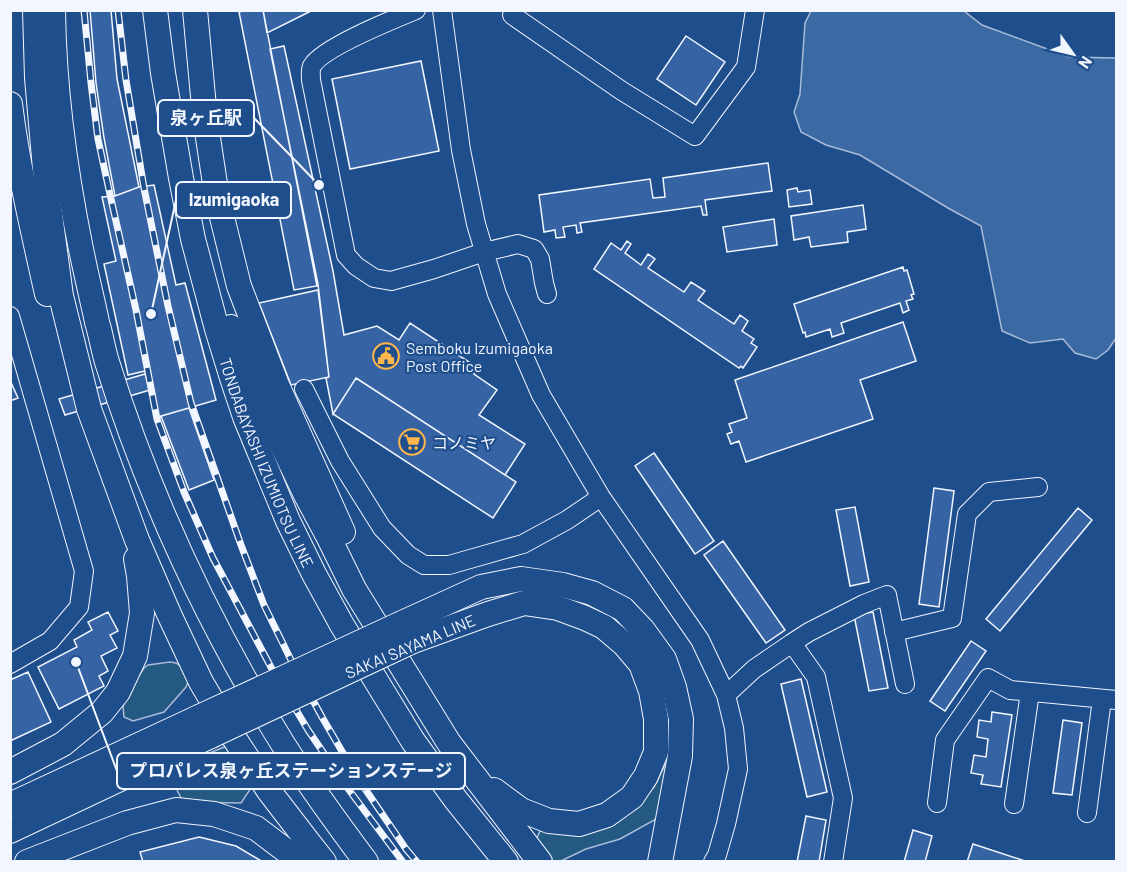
<svg xmlns="http://www.w3.org/2000/svg" width="1127" height="872" viewBox="0 0 1127 872" font-family="Barlow,'Noto Sans JP',sans-serif">
<style>
.green{fill:#245a82;stroke:#a8bbd7;stroke-width:1.5}
.water{fill:#3b69a3;stroke:#a8bbd7;stroke-width:1.5}
.building{fill:#3563a3;stroke:#f2f6ff;stroke-width:1.5}
.lines{fill:none;stroke-linecap:round;stroke-linejoin:round}
.minor-casing{stroke:#f2f6ff;stroke-width:20}
.major-casing{stroke:#f2f6ff;stroke-width:26}
.minor{stroke:#1f4e8c;stroke-width:18}
.major{stroke:#1f4e8c;stroke-width:24}
.rail-casing{stroke:#f2f6ff;stroke-width:7}
.rail{stroke:#1f4e8c;stroke-width:4.5;stroke-dasharray:14;stroke-linecap:butt}
.major-bridge-casing{stroke:#f2f6ff;stroke-width:26;stroke-linecap:butt}
.major-bridge{stroke:#1f4e8c;stroke-width:24}
.labels{text-anchor:middle;dominant-baseline:central;stroke-width:4.5;stroke-linejoin:round;paint-order:stroke}
.poi-label{font-size:16px;fill:#f2f6ff;stroke:#1f4e8c;text-anchor:start}
.street-label{font-size:16px;fill:#f2f6ff;stroke:#1f4e8c}
.leader{fill:none;stroke:#f2f6ff;stroke-width:2}
.callout-dot{fill:#f2f6ff;stroke:#1f4e8c;stroke-width:2}
.callout{fill:#1f4e8c;stroke:#f2f6ff;stroke-width:2}
.callout-label{font-size:18px;text-anchor:middle;font-weight:bold;fill:#f2f6ff}
</style>
<rect width="100%" height="100%" fill="#1f4e8c"/>
<!-- green -->
<path class="green" d="M170,662L176,663L187,671L188,682L186,687L164,712L133,721L124,717L123,706L132,686L144,668L148,665Z
M673,743L658,818L620,839L586,849L561,861H550L536,840L541,829L629,812L654,787L664,767L666,746Z
M229,745L253,785L241,803L183,802L177,790L195,759Z"/>
<!-- water -->
<path class="water" d="M811,11H964L982,25L1069,57L1116,58V338L1108,350L1096,359L1075,353L1063,339L1030,343L1002,331L981,226L948,208L860,155L826,145L801,132L794,112L800,94L805,23Z"/>
<!-- building -->
<path class="building" d="M90,10H111L117,79L139,187L115,196L104,138L96,83Z
M247,10H263L317,286L294,290L239,12Z
M263,10H313L267,33Z
M686,36L725,62L696,105L657,79Z
M284,46L333,271L344,335L377,326L399,340L410,323L478,368L474,374L497,390L479,415L525,444L505,475L356,378L333,414L326,378L329,377L318,284L270,49Z
M421,61L439,151L350,169L332,79Z
M768,163L772,191L705,200L707,215H703L701,206L580,223L582,232L577,233L576,225L563,227L565,237L556,238L555,230L544,232L539,195L650,179L653,198L665,197L663,178Z
M154,185L176,285L185,283L216,400L158,417L145,371L128,375L104,264L116,261L102,197L115,196L139,187Z
M797,188L798,192L810,190L812,204L789,207L787,190Z
M863,205L866,229L847,232L848,242L811,247L809,237L794,240L791,216Z
M774,219L777,245L727,252L723,227Z
M627,241L631,244L625,253L641,265L648,254L655,259L648,268L684,292L691,282L705,291L698,300L734,324L740,315L748,321L742,331L754,339L751,343L757,347L743,368L741,366L739,368L594,269L611,243L621,250Z
M903,267L904,271L907,270L914,294L911,295L913,299L906,301L909,310L903,313L900,303L841,323L844,333L832,337L830,329L806,337L805,332L803,333L794,304Z
M318,290L329,377L291,385L259,303Z
M903,322L916,361L860,380L873,419L746,462L739,441L731,444L727,434L732,432L729,424L747,418L735,380Z
M145,374L150,390L65,415L59,399Z
M356,378L516,482L493,518L333,414Z
M10,380L18,398L10,401Z
M189,408L214,480L189,490L161,416Z
M654,453L714,541L695,554L635,466Z
M934,488L954,491L939,607L919,604Z
M855,507L869,582L850,586L836,510Z
M1078,508L1092,520L1000,631L986,619Z
M723,541L785,630L766,643L704,555Z
M108,612L118,631L110,635L117,648L101,656L108,671L99,676L104,686L59,709L38,667L77,647L74,640L92,630L88,622Z
M873,612L888,688L869,691L854,615Z
M971,641L986,651L945,711L930,701Z
M28,672L51,722L10,741V680Z
M801,679L827,792L807,797L781,684Z
M992,712L1012,715L1001,787L981,784L983,775L971,773L974,755L986,757L988,739L977,737L979,720L991,722Z
M1063,720L1082,723L1072,795L1053,793Z
M806,816L826,820L819,862H797Z
M913,830L932,836L925,862H904Z
M199,837L236,846L263,862H143L140,852Z
M973,844L1028,862H967Z"/>
<g class="lines">
<!-- minor casing -->
<g class="minor-casing">
<path id="minor" d="M416,10C394,19 322,48 312,66C310,70 311,76 311,80L346,255L356,266L374,278L391,281L434,269L484,252L518,244L534,249L540,259L544,283L547,294
M442,10L461,150L476,224L497,294L541,395L601,497L700,640L726,695L734,728L738,769L726,824L717,855L713,862
M512,15L622,91L695,136L746,67L755,10
M10,316L84,571L79,607L50,641L10,664
M304,389L340,461L382,528L408,555L424,565H449L523,544L567,520L601,497
M894,632L952,618L967,514L989,492L1038,487
M792,643L816,677L843,798L833,862
M726,695L754,669L792,643L809,632L864,604L887,595L905,684
M937,803L945,740L988,678L1010,690L1116,700
M1014,804L1030,692
M1087,813L1102,699"/>
</g>
<!-- major casing -->
<g class="major-casing">
<g id="major">
<path d="M35,10L37,78L47,192L61,296L89,409L137,540L169,614L201,682L234,738L269,791L309,843L324,862"/>
<path d="M53,10C54,91 65,170 81,249C86,274 92,298 97,322C101,335 103,349 107,362C149,497 209,625 283,744C309,785 337,823 366,862"/>
<path id="s1" d="M155,10L163,73L181,178L193,239L217,329L232,378L245,417L288,521L314,574L342,625L413,741L456,800L506,862"/>
<path d="M195,10L205,118L217,197L239,286L277,385L343,532"/>
<path d="M10,104C18,168 33,231 47,294"/>
<path d="M231,327L263,405L306,495L328,536L354,589L449,743L540,862"/>
<path d="M402,623L481,587L521,579L563,585L592,593L623,609L643,630L664,659L674,687L681,719L680,756L660,862"/>
<path d="M413,641L488,614L524,603L558,608L585,618L604,627L624,644L641,664L651,691L656,719V752L646,776L632,797L607,815L579,824L549,821L521,810L494,790"/>
<path d="M10,772L63,744L102,712L118,692L135,656L142,613L139,576L136,559"/>
<path d="M10,805L199,717"/>
<path d="M10,831L211,736"/>
<path d="M27,862L127,823L176,810L214,814L256,828L301,862"/>
</g>
</g>
<!-- minor -->
<use href="#minor" class="minor"/>
<!-- major -->
<use href="#major" class="major"/>
<!-- rail casing -->
<g class="rail-casing">
<path id="rail" d="M84,10L91,83L98,139L111,199L136,310L157,419L184,492L213,558L273,671L308,730L346,786L403,862
M118,10L126,80L144,188L168,306L191,403L241,545L264,605L291,660L322,717L357,777L406,849L417,862"/>
</g>
<!-- rail -->
<use href="#rail" class="rail"/>
<!-- major-bridge casing -->
<g class="major-bridge-casing">
<path id="major-bridge" d="M199,717L402,623
M211,736L413,641"/>
</g>
<!-- major-bridge -->
<use href="#major-bridge" class="major-bridge"/>
</g>
<!-- icons -->
<defs>
<g id="civic-ring" transform="scale(1.35)"><circle r="9.5" fill="#1f4e8c" stroke="#ffb74d" stroke-width="1.5"/><path d="M-.6-6.5H3V-4.5H.6V-3L4-1V1h2V6H-6V1h2V-1L-.6-3ZM-1.2 2.5V6h2.4V2.5Z" fill="#ffb74d"/></g>
<g id="supermarket-ring" transform="scale(1.35)"><circle r="9.5" fill="#1f4e8c" stroke="#ffb74d" stroke-width="1.5"/><path d="M-6-5.5h2.5l.6 2H6L4.5 2H-2.5L-4.4-4H-6ZM-1.5 3.2a1.3 1.3 0 1 0 .1 0ZM3 3.2a1.3 1.3 0 1 0 .1 0Z" fill="#ffb74d"/></g>
</defs>
<g fill-rule="evenodd">
<use href="#civic-ring" x="386" y="356"/>
<use href="#supermarket-ring" x="412" y="442"/>
</g>
<g class="labels">
<!-- poi labels -->
<g class="poi-label">
<text x="406" y="347">Semboku Izumigaoka<tspan x="406" dy="18">Post Office</tspan></text>
<text x="432" y="442">コノミヤ</text>
</g>
<!-- street labels -->
<g class="street-label">
<text stroke="none"><textPath href="#s1" startOffset="468">TONDABAYASHI IZUMIOTSU LINE</textPath></text>
<text transform="translate(410 646) rotate(-23)">SAKAI SAYAMA LINE</text>
</g>
</g>
<!-- callouts -->
<path class="leader" d="M319 185L254 118M151 314L176 200M76 662L117 771"/>
<g class="callout-dot">
<circle cx="319" cy="185" r="6"/>
<circle cx="151" cy="314" r="6"/>
<circle cx="76" cy="662" r="6"/>
</g>
<g class="callout">
<rect x="158" y="100" width="96" height="36" rx="6"/>
<rect x="176" y="182" width="115" height="36" rx="6"/>
<rect x="117" y="753" width="348" height="36" rx="6"/>
</g>
<g class="callout-label">
<text x="206" y="124">泉ヶ丘駅</text>
<text x="234" y="206">Izumigaoka</text>
<text x="291" y="777">プロパレス泉ヶ丘ステーションステージ</text>
</g>
<!-- border -->
<rect width="1127" height="872" fill="none" stroke="#f2f6ff" stroke-width="24"/>
<!-- north arrow -->
<g transform="translate(1073 54) rotate(124)" stroke="#1f4e8c" stroke-width="4.5" paint-order="stroke">
<path d="M0-4.5L10 22L0 15L-10 22Z" fill="#f2f6ff"/>
<text y="-9" font-size="16" font-weight="bold" text-anchor="middle" fill="#f2f6ff">N</text>
</g>
</svg>
